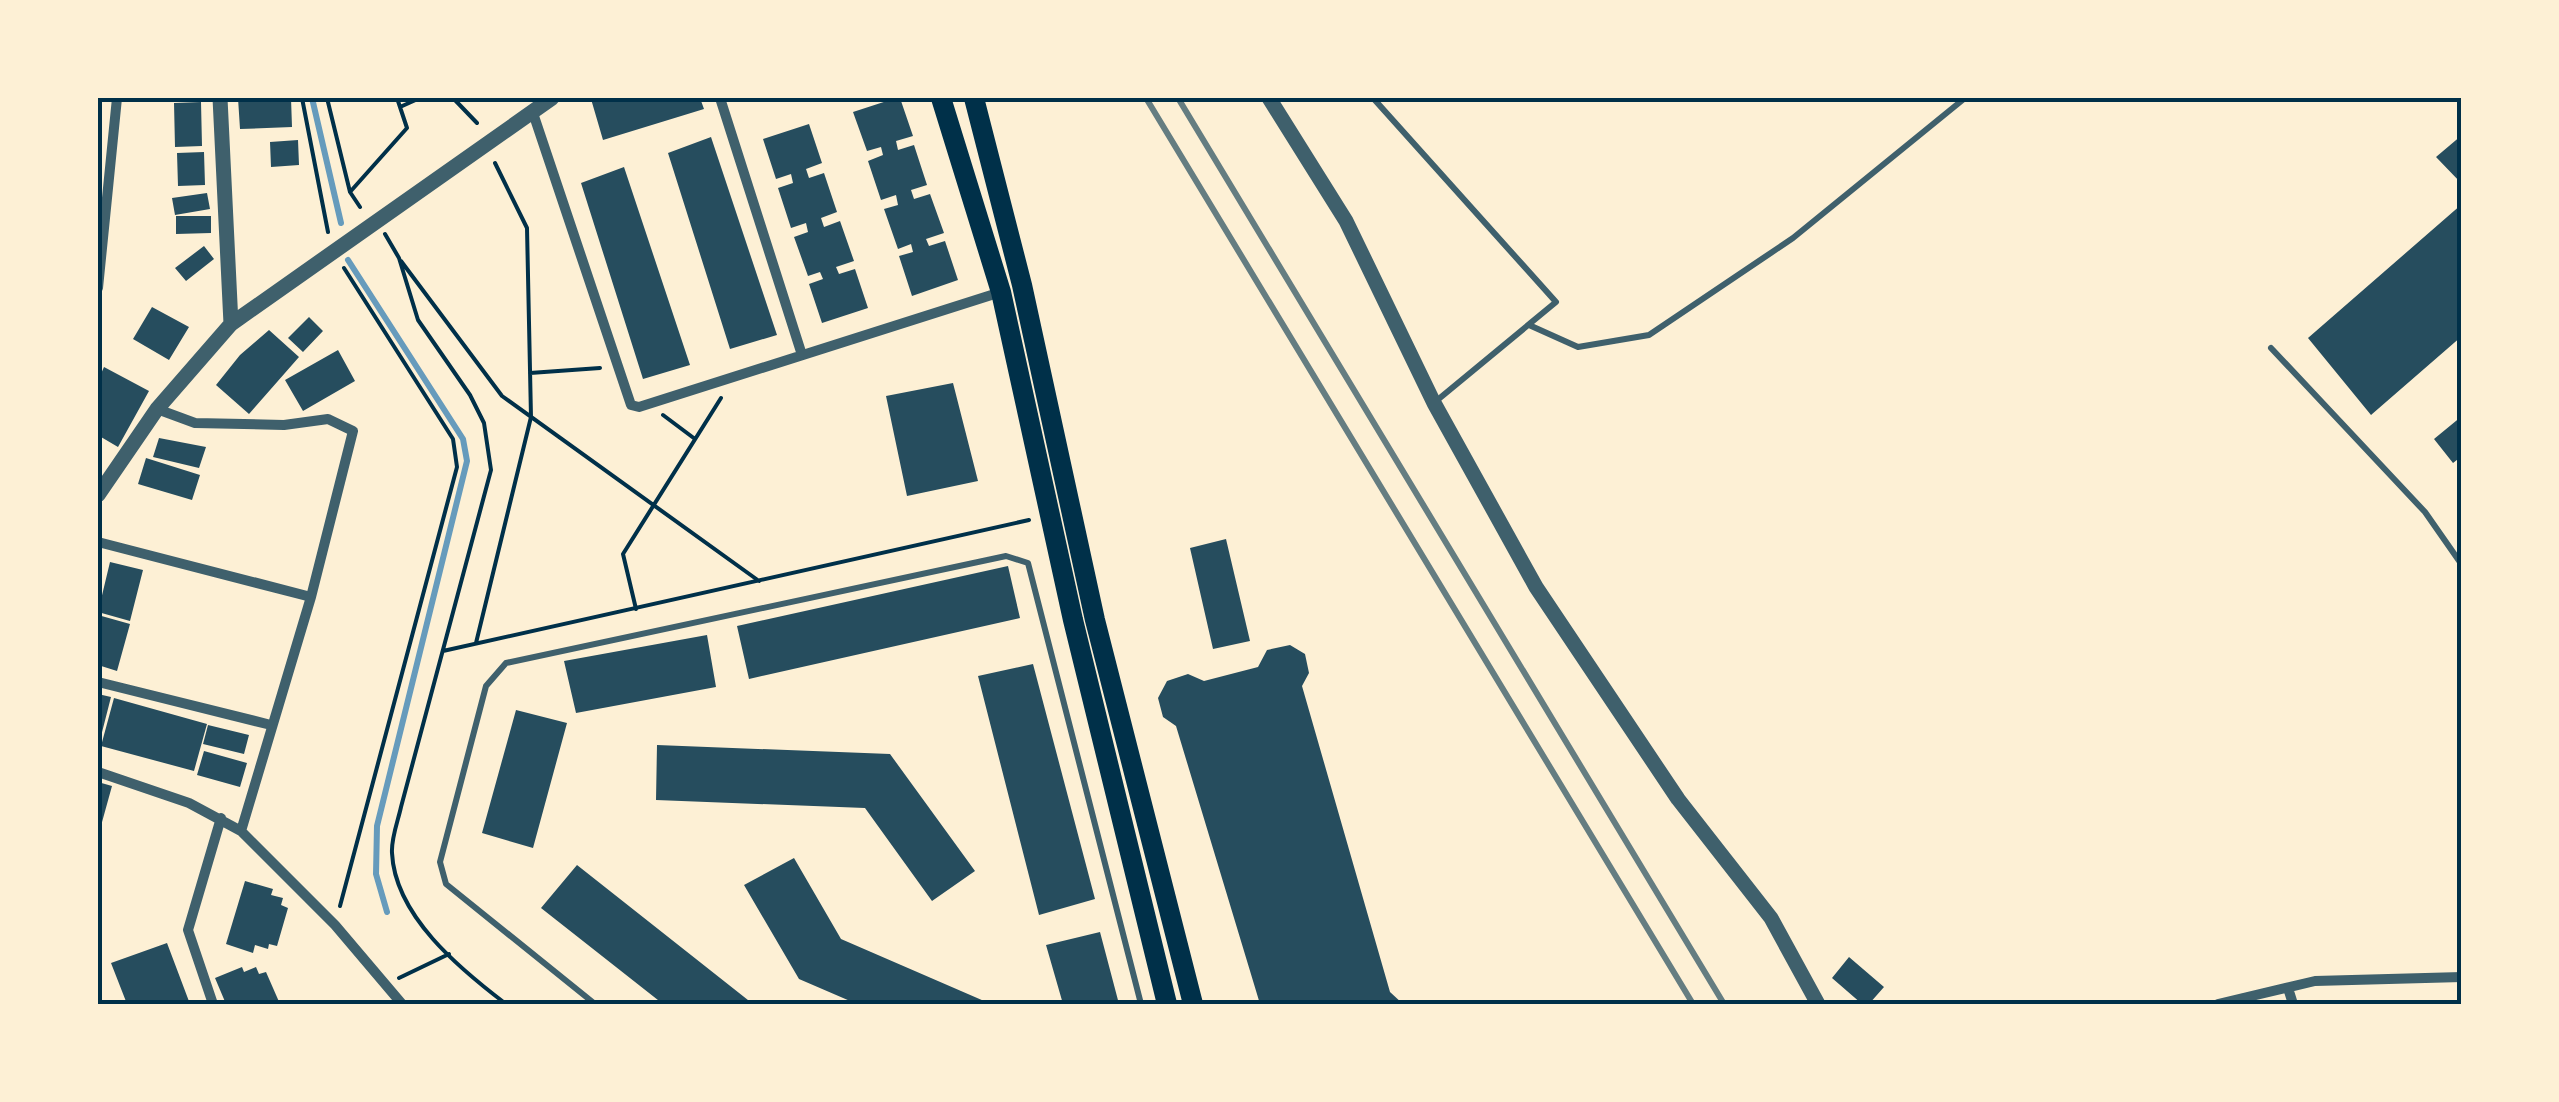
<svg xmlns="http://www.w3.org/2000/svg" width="2559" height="1102" viewBox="0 0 2559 1102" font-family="'Space Grotesk',sans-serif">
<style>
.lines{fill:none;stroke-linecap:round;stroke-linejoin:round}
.stream{stroke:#669bbc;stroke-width:6}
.building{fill:#264d5e}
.path{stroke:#003049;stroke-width:4}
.service{stroke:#3f606c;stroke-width:6}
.minor{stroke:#3f606c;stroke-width:10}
.tertiary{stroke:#3f606c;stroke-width:15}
.primary{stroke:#003049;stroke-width:20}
.rail{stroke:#657d81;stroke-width:6}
.neatline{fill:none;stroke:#003049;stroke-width:4}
</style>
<rect width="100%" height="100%" fill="#fdf0d5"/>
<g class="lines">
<!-- stream -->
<path class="stream" d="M312,98L341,223
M348,260L463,439L467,461L377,826L376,874L387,912"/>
</g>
<!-- building -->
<path class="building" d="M238,98H291L292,127L240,129Z
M597,98H700L704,109L603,140L591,99Z
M896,98H900L913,136L896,141L898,150L914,145L927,185L911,190L914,199L930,194L944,233L926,239L929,246L945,241L958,280L912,296L899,256L913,252L911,244L898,249L884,209L898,205L896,195L881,200L868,161L883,155L881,147L867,151L853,112Z
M201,102L202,146L175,147L174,103Z
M809,124L822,163L806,169L809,178L824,173L837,212L821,218L824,227L840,221L854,261L836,267L839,274L855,269L868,308L822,323L809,284L823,279L820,272L808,276L794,237L808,232L806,223L791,228L778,188L793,183L791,174L776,179L763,139Z
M2462,135V184L2436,157Z
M711,137L777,335L730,349L668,153Z
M298,140L299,165L271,167L270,142Z
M204,152L205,185L178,186L177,153Z
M624,167L690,365L643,379L581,183Z
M207,193L210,209L175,215L172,198Z
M2462,204V336L2371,415L2308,338Z
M176,216H211V233L176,234Z
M204,246L214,259L186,281L175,268Z
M152,307L189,327L169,360L133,339Z
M309,317L323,331L303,352L288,338Z
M269,330L299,357L249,414L216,385L240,355Z
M338,350L355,381L303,411L285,380Z
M104,367L149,391L118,447L101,437L100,376Z
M953,383L978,481L907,496L886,396Z
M2462,416V456L2453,463L2434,439Z
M159,438L206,447L199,468L153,457Z
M146,458L200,475L192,500L138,484Z
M1226,539L1250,641L1213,649L1190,548Z
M110,562L143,570L130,621L98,612Z
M1008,566L1020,618L749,679L737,626Z
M98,615L130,624L117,671L98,665Z
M707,635L716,687L576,713L564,661Z
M1290,645L1305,654L1309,673L1302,686L1390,992L1403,1004H1260L1176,726L1163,717L1158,698L1167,681L1188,674L1204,681L1258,667L1267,650Z
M1033,664L1095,899L1039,915L978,676Z
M98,694L111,697L99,744L98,743Z
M114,698L207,724L194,771L101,746Z
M516,710L567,723L533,848L482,833Z
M208,725L249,735L244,754L203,744Z
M657,745L890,754L975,871L932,901L865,808L656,800Z
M204,751L247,763L240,787L197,775Z
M98,782L112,786L99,833H98Z
M794,858L841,939L991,1004H857L799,979L744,885Z
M577,865L753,1004H663L541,908Z
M245,881L273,889L271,895L283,898L281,905L288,908L277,946L269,944L268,949L255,945L253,953L226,944Z
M1100,932L1119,1004H1063L1046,945Z
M167,943L190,1004H127L111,963Z
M1849,957L1884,987L1869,1004H1862L1832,978Z
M242,967L244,972L256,967L259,974L266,972L280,1004H226L215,978Z"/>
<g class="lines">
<!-- path -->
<path class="path" d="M302,98L328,232
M327,98L350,192L360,207
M453,98L477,123
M400,107L420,98
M350,192L407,128L397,98
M385,234L399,258L418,320L470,395L484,423L491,470L401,807C398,821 391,838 392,853C395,916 460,969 506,1004
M401,261L502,396L759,581
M530,373L600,368
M663,415L695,439
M636,609L623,554L721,398
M476,643L531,417L527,228L495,163
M443,651L1029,520
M340,906L457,467L453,439L344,268
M399,978L449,954"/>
<!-- service -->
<path class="service" d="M1373,98L1556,302L1435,402
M1529,325L1578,347L1649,335L1793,238L1965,98
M2271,348L2425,512L2462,565
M595,1004L446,884L440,862L486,686L506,663L1006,556L1028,563L1141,1004"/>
<!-- minor -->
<path class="minor" d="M720,98L802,355
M533,113L631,405L639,407L1004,291
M98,288L117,98
M157,409L195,423L284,425L328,419L353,431L311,597L241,831
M98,542L311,597
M98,682L271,725
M98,772L189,803L241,831L335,925L402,1004
M2288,988L2293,1004
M213,1004L188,930L221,818
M2218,1004L2315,981L2462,977"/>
<!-- tertiary -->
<path class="tertiary" d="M220,98L231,324
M1269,98L1346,221L1434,403L1536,587L1678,799L1771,918L1818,1004
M98,495L157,409L231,324L552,98"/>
<!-- primary -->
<path class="primary" d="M941,98L1001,292L1073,620L1167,1004
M974,98L1022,285L1095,620L1193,1004"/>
<!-- rail -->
<path class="rail" d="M1146,98L1693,1004
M1178,98L1724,1004"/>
</g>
<!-- border -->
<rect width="2559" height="1102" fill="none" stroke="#fdf0d5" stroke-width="200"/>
<rect x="100" y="100" width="2359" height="902" class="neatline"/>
</svg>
